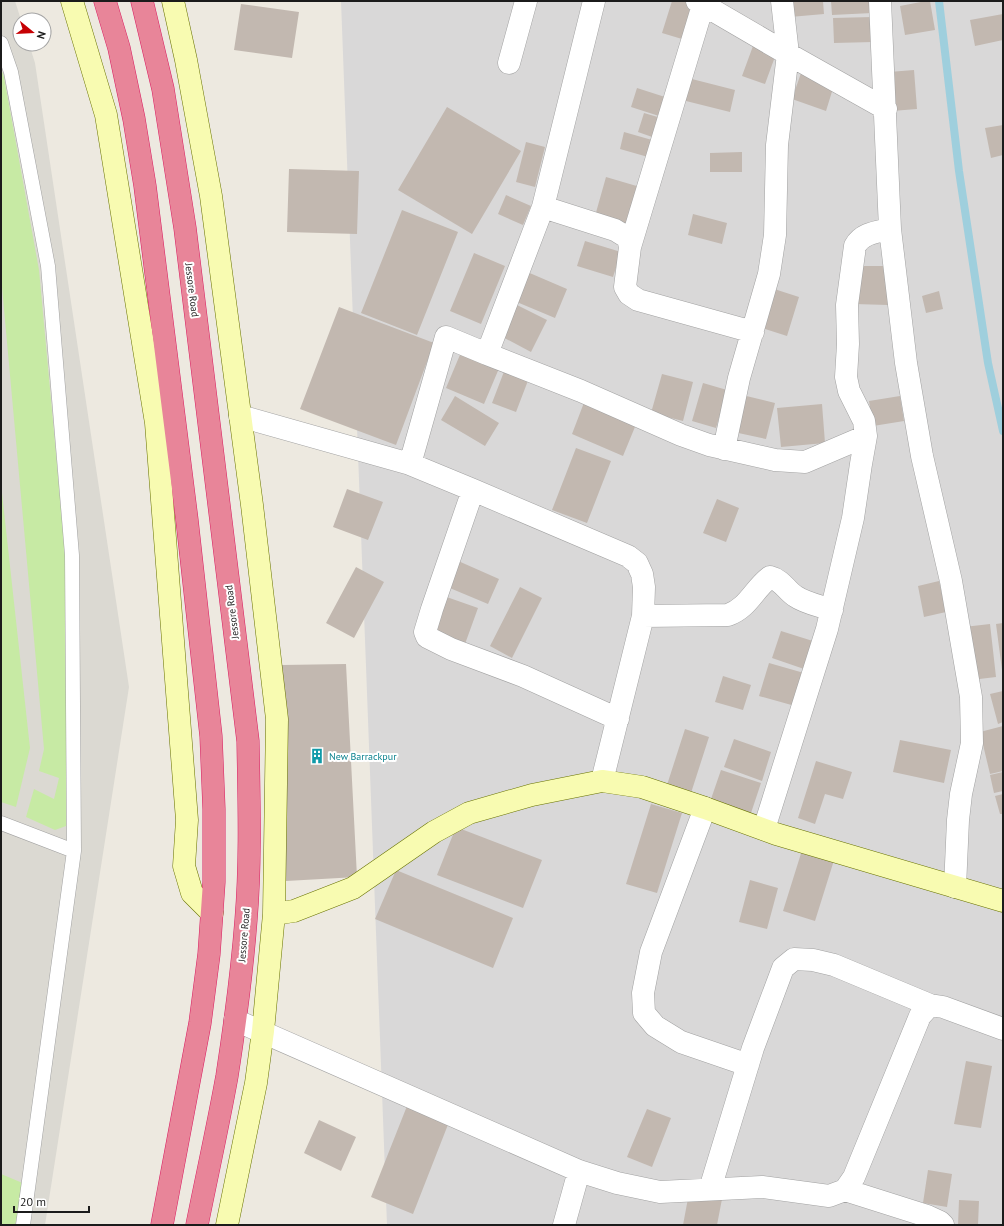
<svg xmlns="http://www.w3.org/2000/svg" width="1004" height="1226" viewBox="0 0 1004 1226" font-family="'PT Sans',sans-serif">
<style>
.residential{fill:#d9d8d8}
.airport{fill:#dbd9d2}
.grass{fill:#c7eaa4}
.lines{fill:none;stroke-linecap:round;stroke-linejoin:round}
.stream{stroke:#9fcfdd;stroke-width:8}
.building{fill:#c2b8b0}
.lane-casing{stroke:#a2a2a2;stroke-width:15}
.street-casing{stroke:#a2a2a2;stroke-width:23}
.secondary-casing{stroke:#687202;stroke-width:23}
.highway-casing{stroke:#d91f62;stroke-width:23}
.lane{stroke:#fff;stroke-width:14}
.street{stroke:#fff;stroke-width:22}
.secondary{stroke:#f8fbb1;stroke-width:22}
.highway{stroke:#e88599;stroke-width:22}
.labels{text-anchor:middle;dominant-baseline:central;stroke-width:4;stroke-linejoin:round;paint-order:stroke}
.street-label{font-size:10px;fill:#1b1b1b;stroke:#fff}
.culture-label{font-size:10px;fill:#0d838f;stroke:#fff;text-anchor:start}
</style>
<rect width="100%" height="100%" fill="#ede9e0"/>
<!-- residential -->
<path class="residential" d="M341,1H1003V1225H387Z"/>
<!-- airport -->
<path class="airport" d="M1,1H15L21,20L20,44H29L35,63L129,687L45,1225H1Z"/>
<!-- grass -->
<path class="grass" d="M1,69L4,77L39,270L65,551L68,751L66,826L55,830L26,817L34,789L54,799L59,778L39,771L44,749L1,276Z
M1,484L30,748L16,807L1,802Z
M1,1174L25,1184L15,1225H1Z"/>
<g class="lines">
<!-- stream -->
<path class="stream" d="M939,1L959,171L988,363L1003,431"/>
</g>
<!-- building -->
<path class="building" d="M672,1H688L694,3L682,39L662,33Z
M789,1H823L824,14L790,17Z
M831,1H872V13L832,15Z
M926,1H930L935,30L905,35L900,6Z
M241,4L299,12L292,58L234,50Z
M1003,14V40L975,46L970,20Z
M872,17L873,42L834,43L833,18Z
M753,46L776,54L765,84L742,76Z
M914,70L917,109L892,111L889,72Z
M801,73L834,85L826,111L792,99Z
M684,77L735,90L730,112L678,99Z
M637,88L665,97L659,116L631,107Z
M447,107L521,151L472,234L398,190Z
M644,113L661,118L655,138L638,132Z
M1003,125V155L991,158L985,128Z
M624,132L652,140L648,157L620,149Z
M526,142L545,147L535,187L516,182Z
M742,152V172H710V153Z
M289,169L359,171L357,234L287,232Z
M606,177L640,187L629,226L595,216Z
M506,195L531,206L523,225L498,214Z
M402,210L458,232L417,335L361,313Z
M693,214L727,223L722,244L688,235Z
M585,241L621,252L613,277L577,266Z
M474,253L505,266L481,324L450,311Z
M854,266H888V305L854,304Z
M525,271L567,289L555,318L512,300Z
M768,287L799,297L787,336L756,326Z
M939,291L943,309L926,313L922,296Z
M513,303L547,320L531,352L497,334Z
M339,307L434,343L396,445L300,409Z
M462,350L500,366L484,404L446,388Z
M505,369L529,378L516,412L492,403Z
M662,374L693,382L683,421L651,413Z
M703,383L727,390L716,428L692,421Z
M738,394L775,403L766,439L729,431Z
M455,396L499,423L485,446L441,420Z
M900,396L904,421L873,426L869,401Z
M585,400L637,422L623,456L572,434Z
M822,404L825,443L781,447L777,408Z
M576,448L611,461L587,523L552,510Z
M347,489L383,502L368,540L333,527Z
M717,499L739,508L726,542L703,533Z
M456,560L499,579L488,604L445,586Z
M356,567L384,582L354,638L326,623Z
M939,581L946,612L924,617L918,586Z
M520,587L542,598L512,658L490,646Z
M441,595L478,608L465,644L428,631Z
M1003,623V670H1002L996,624Z
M990,624L996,677L971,680L964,627Z
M781,631L816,642L807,670L772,658Z
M769,663L804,673L795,706L759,696Z
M346,664L357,877L286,881L282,665Z
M723,676L751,685L743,710L715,702Z
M1003,691V722L998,724L990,694Z
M1003,726V771L990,774L980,732Z
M685,729L709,737L691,793L667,785Z
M734,739L771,752L762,781L724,767Z
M900,740L951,750L944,783L893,772Z
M816,761L852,772L843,799L825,794L815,824L798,818Z
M721,770L761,783L751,813L711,799Z
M1003,772V791L994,793L990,775Z
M1003,794V814H1000L995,796Z
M651,804L682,813L657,893L626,884Z
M456,827L542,860L523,908L437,875Z
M803,847L835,857L815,921L783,911Z
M396,870L513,918L493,968L375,919Z
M750,880L778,888L767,929L739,922Z
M966,1061L992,1066L981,1128L954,1124Z
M407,1106L449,1122L413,1214L371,1197Z
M647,1109L671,1118L652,1167L627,1157Z
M319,1120L356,1137L341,1171L304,1153Z
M928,1170L952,1174L947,1207L923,1203Z
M689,1193L722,1199L717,1225H683Z
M959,1200L979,1201L978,1225H958Z"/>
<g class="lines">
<!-- lane casing -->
<g class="lane-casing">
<path id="lane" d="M1,43L11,72L48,266L72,555L74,851L23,1225
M1,823L74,851"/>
</g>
<!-- street casing -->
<g class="street-casing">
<path id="street" d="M594,1L543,207L487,354L446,337L410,464L473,490L628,556L637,563L642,574L644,587L643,616L602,781
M697,1L781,50L886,109
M880,1L890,229L906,363L922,456L951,581L971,697L972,743L961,794L958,820L955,887
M509,63L526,1
M543,207L615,230L628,238L630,247L625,287L629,294L638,300L753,332
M630,247L703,5
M487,354L581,391L681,435L709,445L775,460L805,462L866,436
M240,416L410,464
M724,449L739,378L769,274L775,235L777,145L788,54L782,1
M473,490L432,609L425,632L427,637L451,649L523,676L618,719
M643,616L728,615C749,607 753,590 770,577C782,580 786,590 795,596C805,603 820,606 832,610
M705,808L651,952L643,993L644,1013L655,1026L681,1042L748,1065
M764,829L827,629L853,518L861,464L866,436L864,421L849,391L846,377L848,344L847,305L855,246C862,233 877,232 890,229
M235,1020L579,1171L617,1183L660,1192L762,1187L829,1196L845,1190L854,1177L920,1016L930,1005L943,1007L1003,1029
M710,1189L753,1048L783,968L794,959L813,960L834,965L930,1005
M845,1190L927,1216L940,1222L943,1225
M564,1225L579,1171"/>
</g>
<!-- secondary casing -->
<g class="secondary-casing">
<path id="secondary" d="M72,1L106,115L156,423L187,820L184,866L192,893L212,913
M173,1L186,60L211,196L252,505L277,719L274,914L263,1031L256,1083L227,1225
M274,914L294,911L353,888L434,832L469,813L532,795L602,781L642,787L705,808L776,834L1003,901"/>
</g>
<!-- highway casing -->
<g class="highway-casing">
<path id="highway" d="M105,1L119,48L134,119L145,186L187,520L211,736L214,809V882L209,954L200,1023L162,1225
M142,1L163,89L185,228L248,741C249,800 251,860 246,920C242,972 235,1024 227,1076C218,1126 207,1175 197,1225"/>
</g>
<!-- lane -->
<use href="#lane" class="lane"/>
<!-- street -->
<use href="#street" class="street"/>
<!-- secondary -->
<use href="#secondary" class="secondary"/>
<!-- highway -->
<use href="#highway" class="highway"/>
</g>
<!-- icons -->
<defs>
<g id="building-bare" transform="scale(1.2)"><path d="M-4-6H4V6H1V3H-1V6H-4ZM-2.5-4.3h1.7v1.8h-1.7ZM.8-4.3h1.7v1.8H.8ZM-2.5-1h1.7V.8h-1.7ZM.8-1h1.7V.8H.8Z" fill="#0f9aa8" stroke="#fff" stroke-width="2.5" paint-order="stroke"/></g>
</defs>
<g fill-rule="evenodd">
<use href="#building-bare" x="317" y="756"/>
</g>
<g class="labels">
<!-- street labels -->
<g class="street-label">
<text transform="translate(192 290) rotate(83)">Jessore Road</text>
<text transform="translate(232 612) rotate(-97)">Jessore Road</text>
<text transform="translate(244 935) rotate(-85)">Jessore Road</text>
</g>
<!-- culture labels -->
<g class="culture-label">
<text x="329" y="756">New Barrackpur</text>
</g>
</g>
<!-- border -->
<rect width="1004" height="1226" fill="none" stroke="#1b1b1b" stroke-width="4"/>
<!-- north arrow -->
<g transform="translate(32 32) rotate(108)"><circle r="19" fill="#ffffff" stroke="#a4a4a4"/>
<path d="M0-3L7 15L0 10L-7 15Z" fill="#c60003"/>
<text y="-6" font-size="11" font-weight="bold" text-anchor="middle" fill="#1b1b1b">N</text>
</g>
<!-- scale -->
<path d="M14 1206v6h75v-6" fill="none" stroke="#1b1b1b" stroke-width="2"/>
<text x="20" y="1206" font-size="12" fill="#1b1b1b" stroke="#ffffff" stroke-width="3" paint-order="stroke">20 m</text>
</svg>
